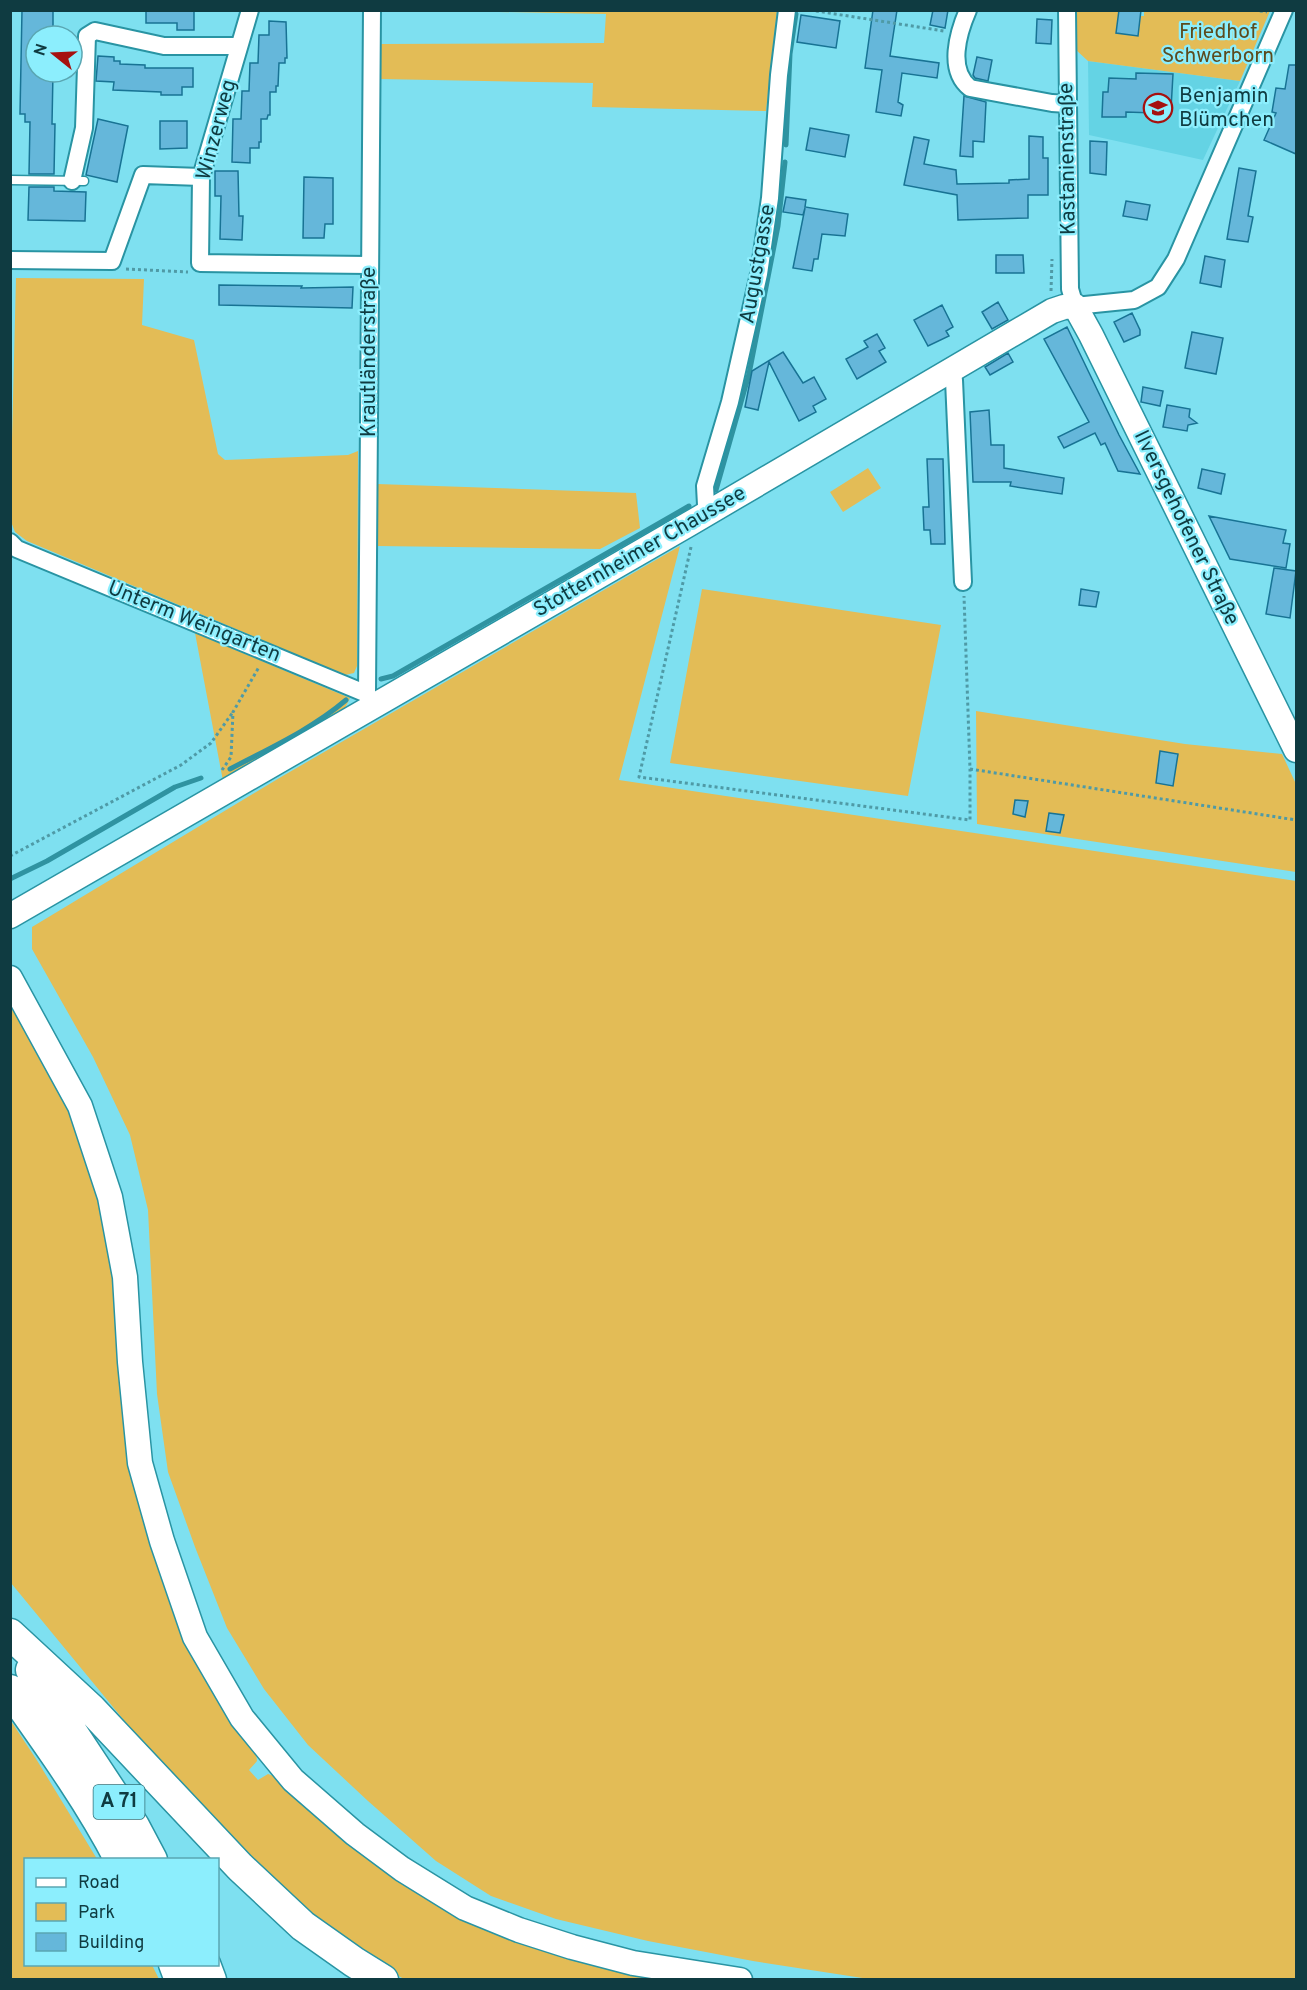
<svg xmlns="http://www.w3.org/2000/svg" width="1307" height="1990" viewBox="0 0 1307 1990" font-family="Overpass,sans-serif">
<style>
.built{fill:#64d3e4}
.green{fill:#e3bc56}
.lines{fill:none;stroke-linecap:round;stroke-linejoin:round}
.stream{stroke:#2f93a1;stroke-width:5}
.building{fill:#65b7da;stroke:#187394;stroke-width:1.5}
.lane-casing{stroke:#2994a3;stroke-width:11}
.street-casing{stroke:#2994a3;stroke-width:20}
.secondary-casing{stroke:#2994a3;stroke-width:27}
.highway-casing{stroke:#2994a3;stroke-width:33}
.path{stroke:#4f9aa6;stroke-width:3;stroke-dasharray:3 3;stroke-linecap:butt}
.lane{stroke:#fff;stroke-width:8}
.street{stroke:#fff;stroke-width:16}
.secondary{stroke:#fff;stroke-width:24}
.highway{stroke:#fff;stroke-width:30}
.labels{text-anchor:middle;dominant-baseline:central;stroke-width:4.5;stroke-linejoin:round;paint-order:stroke}
.shield{fill:#8ceefd;stroke:#347179;stroke-width:1.5}
.shield-label{font-size:20px;font-weight:bold;fill:#0f3b41}
.park-label{font-size:21px;fill:#5c4b1e;stroke:#8ceefd}
.poi-label{font-size:21px;fill:#0f3b41;stroke:#8ceefd;text-anchor:start}
.street-label{font-size:21px;fill:#0f3b41;stroke:#8ceefd}
</style>
<rect width="100%" height="100%" fill="#7ee0f0"/>
<!-- built -->
<path class="built" d="M1088,61L1240,81L1203,160L1089,135Z"/>
<!-- green -->
<path class="green" d="M777,11L766,111L592,107L593,83L380,79L381,44L604,43L606,14L452,11Z
M1075,11H1119L1116,33L1137,36L1141,16H1144V11H1270L1240,81L1088,61L1075,49Z
M16,278L144,279L142,325L194,340L218,454L225,460L348,455L358,451L357,666L354,673L345,675L27,541L15,532L10,519Z
M868,468L881,488L843,512L830,492Z
M377,484L636,493L640,528L600,549L377,546Z
M680,546L619,780L1296,881V1979H869L753,1961L648,1941L556,1919L491,1896L436,1861L368,1801L308,1745L264,1689L227,1628L195,1547L168,1472L157,1394L148,1210L130,1135L93,1057L32,949V927L281,777Z
M702,589L941,625L908,796L670,763Z
M195,633L350,698L343,712L223,781Z
M976,711L1185,744L1282,754L1296,784V872L977,824Z
M10,995L45,1052L84,1140L104,1209L117,1286L132,1462L256,1752L257,1761L249,1770L258,1780L268,1774L280,1778L384,1869L649,1974L650,1979L406,1980L391,1972L271,1886L178,1786L11,1583Z
M11,1721L38,1762L97,1859L26,1860V1964L152,1965L159,1979H11Z"/>
<g class="lines">
<!-- stream -->
<path class="stream" d="M786,145L790,54L796,14
M716,490L749,374L778,226L785,162
M381,679L393,676L689,506
M230,769C270,748 312,729 346,700
M10,879L47,861L175,787L201,778"/>
</g>
<!-- building -->
<path class="building" d="M22,10H53V36H36V72H53L52,124H55L54,174H29L30,122H25V114H20Z
M146,10H194V30H177V23H146Z
M873,10H897L890,56L939,63L937,78L902,73L898,102L903,105L901,116L876,112L882,70L865,68Z
M933,10H948L945,28L930,25Z
M1119,10H1141L1138,36L1116,33Z
M801,15L840,21L836,48L797,42Z
M1037,19L1052,20L1051,44L1036,43Z
M269,21L286,22L287,58H285V63H279L278,86H276V92H270V115H268L267,119H261V142H259V148H250V163L232,162L233,119H241L242,91H249L250,63H258L259,35H269Z
M98,56L114,57V61H120V64L145,65V68H193V87H182V95H161V92L113,90L114,82L96,81Z
M977,57L992,60L988,81L975,78L973,75Z
M1289,65H1296V154L1264,140L1276,113L1272,112L1276,88L1285,89Z
M1136,73L1173,74L1171,109L1156,108L1155,113L1126,112V117H1102L1103,92H1108L1109,78L1136,79Z
M964,96L986,102L984,142L973,141V157L960,156Z
M98,119L128,126L117,182L86,175Z
M160,121H187V148L160,149Z
M810,128L849,135L845,157L806,150Z
M1029,136L1043,137V158H1048V195H1028V218L958,220L957,195L904,185L914,137L929,140L924,164L956,170L957,184L1009,183V180L1029,179Z
M1090,141L1107,142L1106,175L1090,173Z
M1239,168L1256,171L1248,216L1253,217L1248,242L1227,239Z
M215,171H238L239,216H243L242,240L220,239L221,196H215Z
M304,177L333,178V224H325L324,238H303Z
M29,187H54V191L86,192L85,221L28,220Z
M786,197L806,200L805,207L848,214L845,236L822,234L818,259H814L812,271L793,268L805,208L803,215L783,212Z
M1126,201L1150,205L1147,220L1123,216Z
M996,255H1023L1024,273H996Z
M1205,256L1225,260L1221,287L1200,283Z
M219,285L302,286L301,288L353,287L352,308L219,305Z
M998,302L1008,320L992,329L982,312Z
M942,305L953,327L946,331L949,336L928,346L914,320Z
M1132,313L1140,330V335L1124,342L1114,322Z
M1067,327L1119,435L1140,474L1118,471L1105,443L1101,445L1095,433L1064,448L1058,437L1089,422L1044,339Z
M1192,332L1223,338L1216,374L1185,368Z
M877,334L885,348L879,351L886,362L857,379L846,359L868,347L864,341Z
M783,352L803,383L814,377L826,399L813,406L816,412L799,421L769,362L758,410L745,407L752,371Z
M1008,353L1013,362L990,375L985,367Z
M1143,387L1163,391L1160,406L1141,402Z
M1167,405L1190,409L1189,417L1197,423L1188,425L1187,431L1163,427Z
M989,410L991,445H1004V468L1064,478L1062,494L1010,486L1011,482H973L970,412Z
M927,459H943L945,544H931L930,530H924L923,507H929Z
M1202,469L1225,474L1221,494L1198,488Z
M1209,516L1286,530L1283,543L1290,544L1286,568L1230,559Z
M1274,568L1296,571L1290,618L1266,614Z
M1081,589L1099,592L1096,607L1079,605Z
M1160,751L1178,754L1173,786L1156,783Z
M1015,800L1028,801L1025,817L1013,814Z
M1049,813L1064,815L1060,833L1046,831Z"/>
<g class="lines">
<!-- lane casing -->
<g class="lane-casing">
<path id="lane" d="M10,180L84,181"/>
</g>
<!-- street casing -->
<g class="street-casing">
<path id="street" d="M250,10L201,177L200,263L369,265
M968,10C958,33 947,70 970,88L1052,103L1068,104
M1067,10L1070,289L1075,306L1134,300L1158,287L1176,259L1284,10
M72,181L84,128L87,36L95,31L164,46H239
M10,260L112,261L143,175L201,177
M949,372L954,380L963,582
M710,512L706,505L705,486L730,402L759,274L770,198L779,75L787,10
M10,542L17,549L367,694L372,703
M367,694L372,10"/>
</g>
<!-- secondary casing -->
<g class="secondary-casing">
<path id="secondary" d="M10,916L689,524L1052,311L1064,307L1075,306L1091,335L1296,750
M10,978L80,1106L110,1197L125,1277L130,1362L140,1463L162,1541L195,1637L242,1718L293,1780L355,1834L402,1869L465,1908L519,1930L572,1947L633,1963L740,1980"/>
</g>
<!-- highway casing -->
<g class="highway-casing">
<path id="highway" d="M10,1634L91,1709L240,1867L303,1926L354,1962L383,1980
M31,1670L134,1826L152,1860
M10,1690C49,1745 89,1800 120,1860
M174,1964L180,1980
M205,1964L211,1980"/>
</g>
<!-- path -->
<path class="path" d="M810,10L944,31
M1254,10L1267,12
M126,269L188,272
M1051,291L1052,259
M691,547L639,777L970,820V769L964,596
M970,769L1296,820
M222,770L231,757L233,712L259,667
M10,856L181,765L211,743L233,712"/>
<!-- lane -->
<use href="#lane" class="lane"/>
<!-- street -->
<use href="#street" class="street"/>
<!-- secondary -->
<use href="#secondary" class="secondary"/>
<!-- highway -->
<use href="#highway" class="highway"/>
</g>
<!-- icons -->
<defs>
<g id="school-ring" transform="scale(1.5)"><circle r="9.5" fill="#8ceefd" stroke="#a6110f" stroke-width="1.5"/><path d="M0-5L7-2L0 1L-7-2ZM-4 1L0 2.5L4 1V4Q0 6-4 4Z" fill="#a6110f"/></g>
</defs>
<g fill-rule="evenodd">
<use href="#school-ring" x="1158" y="108"/>
</g>
<g class="labels">
<!-- shield labels -->
<rect class="shield" x="93.5" y="1785" width="51" height="34" rx="4.5"/>
<g class="shield-label">
<text x="119" y="1802">A 71</text>
</g>
<!-- park labels -->
<g class="park-label">
<text x="1218" y="32">Friedhof<tspan x="1218" dy="24">Schwerborn</tspan></text>
</g>
<!-- poi labels -->
<g class="poi-label">
<text x="1179" y="96">Benjamin<tspan x="1179" dy="24">Blümchen</tspan></text>
</g>
<!-- street labels -->
<g class="street-label">
<text transform="translate(217 130) rotate(-75)">Winzerweg</text>
<text transform="translate(1068 159) rotate(-91)">Kastanienstraße</text>
<text transform="translate(758 264) rotate(-80)">Augustgasse</text>
<text transform="translate(369 352) rotate(-90)">Krautländerstraße</text>
<text transform="translate(1186 528) rotate(64)">Ilversgehofener Straße</text>
<text transform="translate(640 552) rotate(-30)">Stotternheimer Chaussee</text>
<text transform="translate(194 622) rotate(22)">Unterm Weingarten</text>
</g>
</g>
<!-- border -->
<rect width="1307" height="1990" fill="none" stroke="#0f3b41" stroke-width="24"/>
<!-- legend -->
<rect x="24" y="1858" width="195" height="108" fill="#8ceefd" stroke="#5aa6b2" stroke-width="1.5"/>
<rect x="36" y="1878" width="30" height="9" fill="#ffffff" stroke="#5aa6b2" stroke-width="1.5"/>
<text x="78" y="1888" font-size="18" fill="#0f3b41">Road</text>
<rect x="36" y="1903" width="30" height="18" fill="#e3bc56" stroke="#5aa6b2" stroke-width="1.5"/>
<text x="78" y="1918" font-size="18" fill="#0f3b41">Park</text>
<rect x="36" y="1933" width="30" height="18" fill="#65b7da" stroke="#5aa6b2" stroke-width="1.5"/>
<text x="78" y="1948" font-size="18" fill="#0f3b41">Building</text>
<!-- north arrow -->
<g transform="translate(54 54) rotate(288)"><circle r="28" fill="#8ceefd" stroke="#5aa6b2" stroke-width="1.5"/>
<path d="M0-4.5L10 22L0 15L-10 22Z" fill="#a6110f"/>
<text y="-9" font-size="16" font-weight="bold" text-anchor="middle" fill="#0f3b41">N</text>
</g>
</svg>
